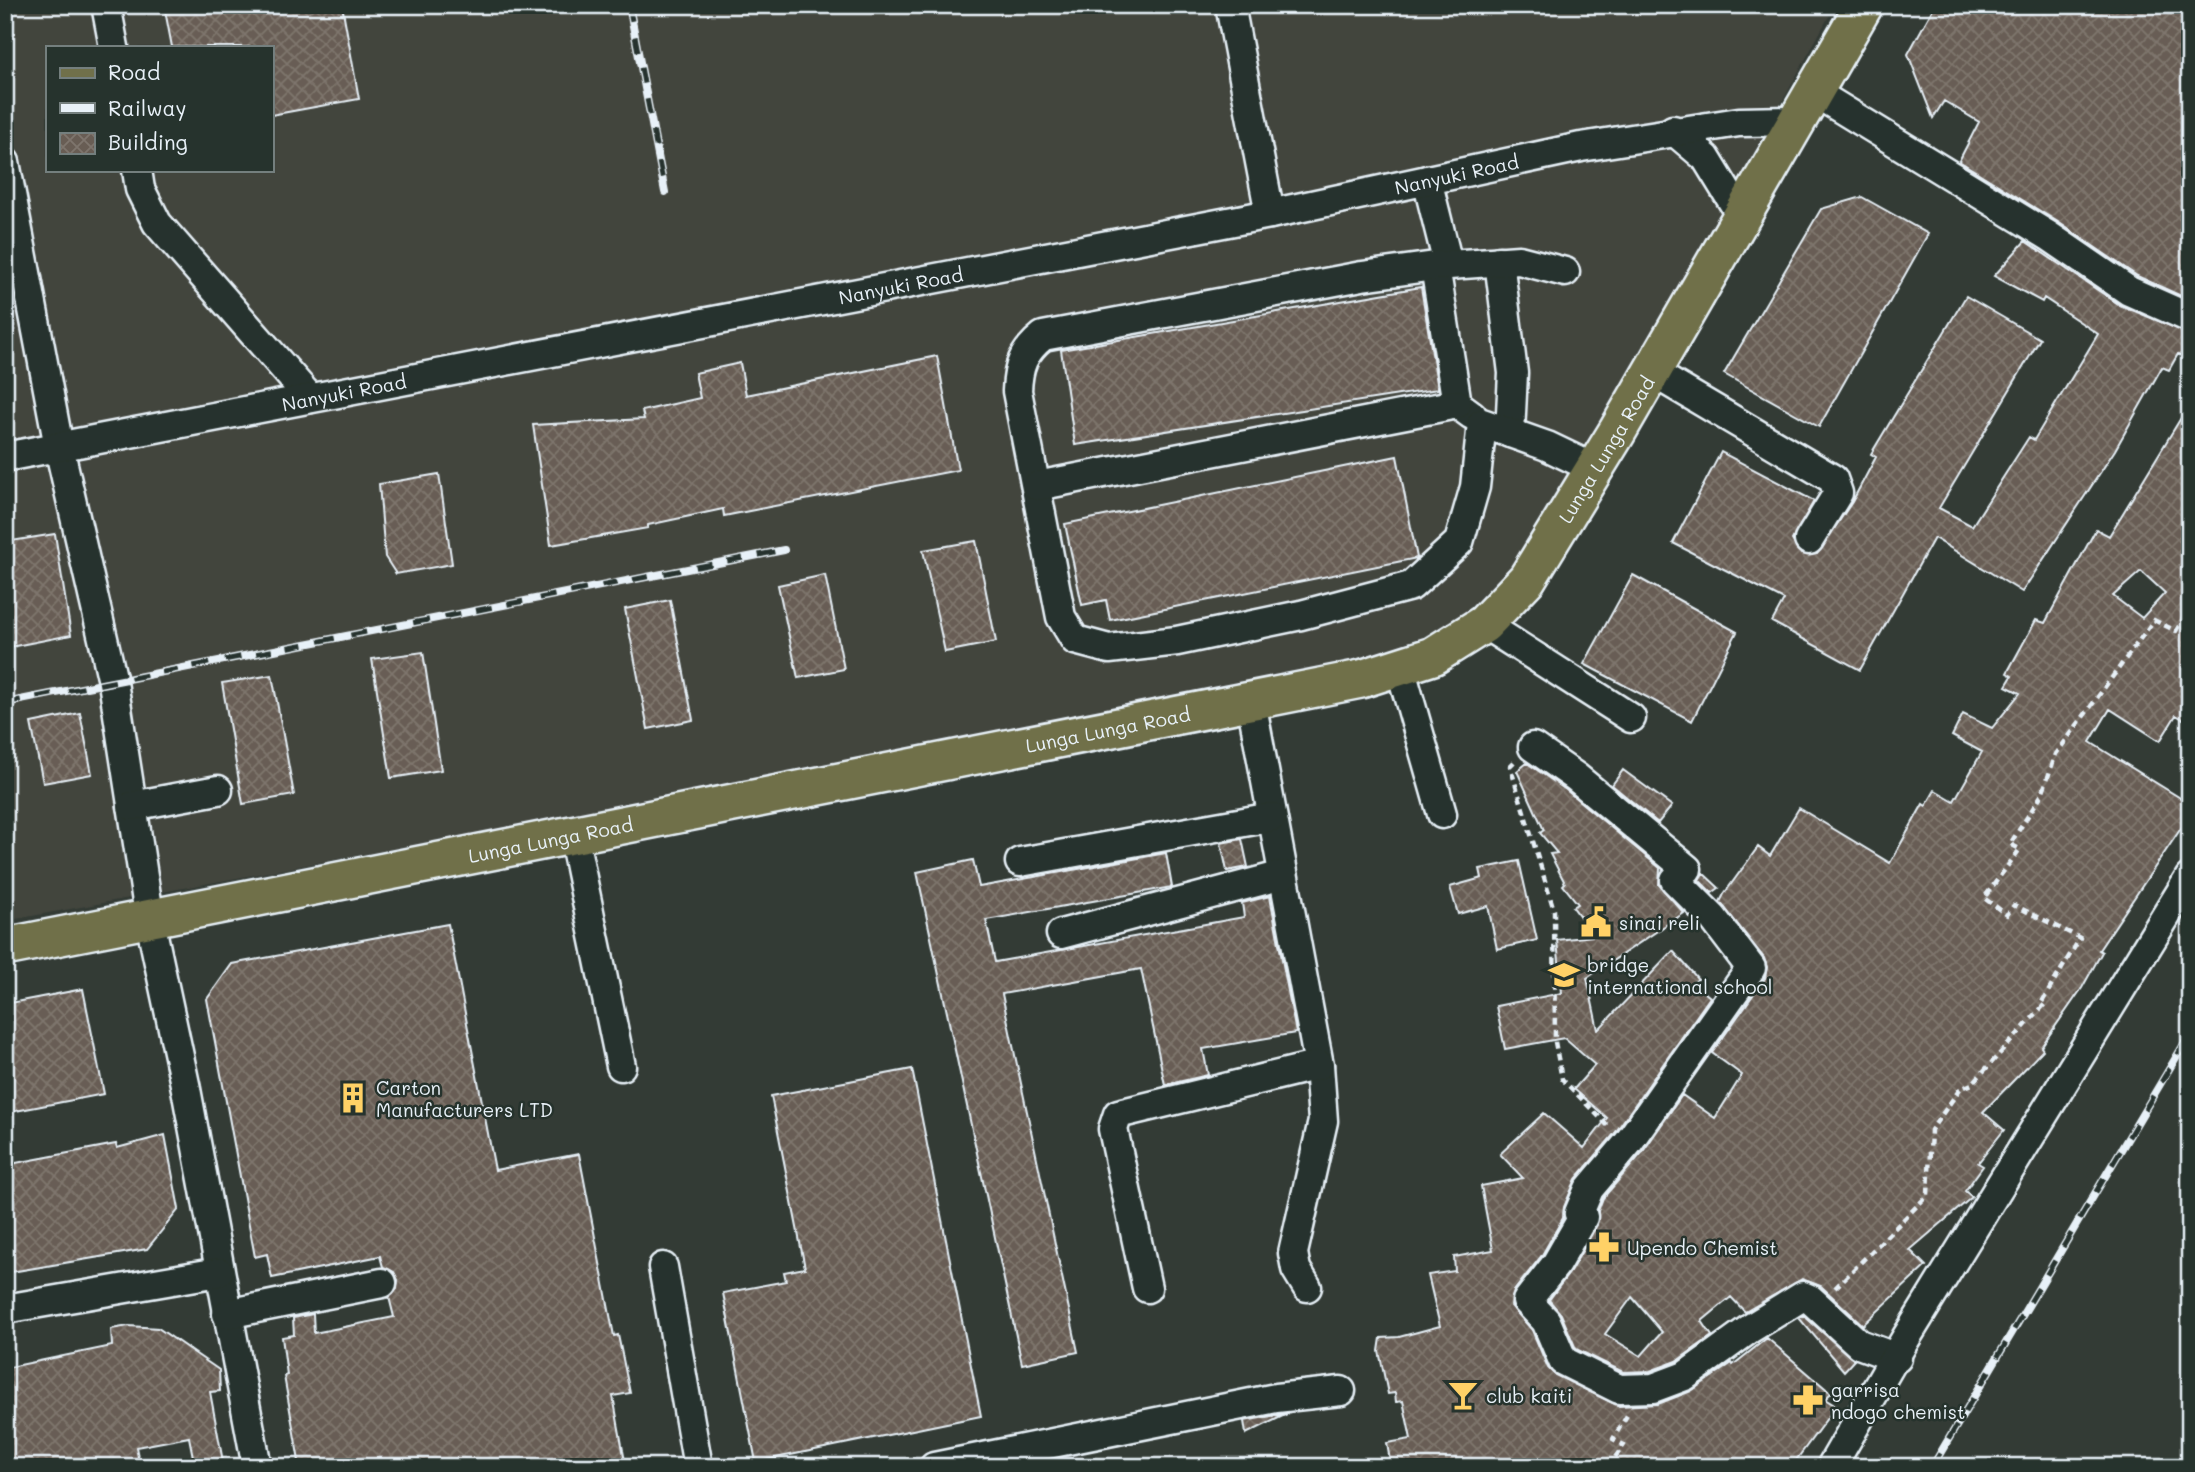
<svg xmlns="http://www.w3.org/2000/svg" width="2195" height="1472" viewBox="0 0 2195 1472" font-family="Mali,sans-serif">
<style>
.built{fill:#43453e;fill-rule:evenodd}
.building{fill:url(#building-cross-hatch);stroke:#e8f1f8;stroke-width:2;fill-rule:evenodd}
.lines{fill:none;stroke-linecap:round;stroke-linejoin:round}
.minor-casing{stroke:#e8f1f8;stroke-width:33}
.major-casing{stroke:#e8f1f8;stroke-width:42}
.path{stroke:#e8f1f8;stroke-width:4.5;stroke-dasharray:7 5;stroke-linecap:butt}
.minor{stroke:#26332d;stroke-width:28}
.major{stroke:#70704a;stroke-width:37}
.rail-casing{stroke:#e8f1f8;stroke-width:8}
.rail{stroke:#26332d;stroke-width:5;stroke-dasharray:16;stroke-linecap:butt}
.labels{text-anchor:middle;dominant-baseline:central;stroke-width:5;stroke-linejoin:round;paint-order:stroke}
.street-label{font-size:19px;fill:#e8f1f8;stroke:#26332d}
.poi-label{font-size:19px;fill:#e8f1f8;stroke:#26332d;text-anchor:start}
</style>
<defs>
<pattern id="building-cross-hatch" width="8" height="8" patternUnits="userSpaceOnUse" patternTransform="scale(1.75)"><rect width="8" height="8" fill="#685d54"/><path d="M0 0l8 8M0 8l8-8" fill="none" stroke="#7e756d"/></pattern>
</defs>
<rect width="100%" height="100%" fill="#333b35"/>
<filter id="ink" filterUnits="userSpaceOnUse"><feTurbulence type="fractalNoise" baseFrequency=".0143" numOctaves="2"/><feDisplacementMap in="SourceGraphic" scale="14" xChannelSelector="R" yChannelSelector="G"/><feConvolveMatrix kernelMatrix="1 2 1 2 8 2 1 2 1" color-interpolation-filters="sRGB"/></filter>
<g filter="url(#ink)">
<!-- built -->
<path class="built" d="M5,5H1835L1549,529L1447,631L1297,681L5,921ZM47,47H271V170H47Z"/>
<!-- building -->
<path class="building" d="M164,5H342L359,99L271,115V47H172Z
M1935,5H2190V273L2184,283L2190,286V300L2137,276L2058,222L1959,161L1979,122L1944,101L1933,118L1908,54Z
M1862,197L1928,234L1819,427L1724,374L1821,209Z
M2025,241L2120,305L2190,334V361L2178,354L2169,370L2162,367L2115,450L2022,592L1934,538L1860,670L1772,622L1784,600L1673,543L1721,452L1814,501L1792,540L1801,554H1817L1852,502L1876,457L1871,454L1966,296L2040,339L1939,508L1972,526L2029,437L2034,440L2098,334L2044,298L2042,302L1994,276Z
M1421,287L1438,389L1075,445L1061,350Z
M937,356L958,470L724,516L723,509L648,525V528L551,545L533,425L644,419L642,411L700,398L695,373L740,363L746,395Z
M2190,403V723L2176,715L2160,741L2110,709L2090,742L2190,804V815L2099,950L2102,952L2082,988L2041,1047L2043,1050L1983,1112L2004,1130L1978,1163L1983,1166L1965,1191L1972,1197L1910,1250L1926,1266L1863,1325L1821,1286L1802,1279L1745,1312L1731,1297L1702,1321L1712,1336L1677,1361L1650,1371L1623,1372L1576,1349L1561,1314L1549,1300L1570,1272L1597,1225L1598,1211L1603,1198L1642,1153L1682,1095L1715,1118L1742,1075L1712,1053L1765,978L1767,967L1764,958L1720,902L1724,894L1758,847L1770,856L1799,808L1890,863L1923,804L1926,806L1935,790L1954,801L1982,752L1952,736L1963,714L1992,728L2020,693L2006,686L2012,676L2007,673L2036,620L2045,623L2096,529L2109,536ZM2141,571L2165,593L2142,618L2113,596ZM1632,1297L1662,1332L1641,1356L1605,1334Z
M1397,456L1417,558L1110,620L1106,600L1082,605L1065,524Z
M439,474L452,564L396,574L385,557L379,484Z
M55,534L71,635L5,648V542Z
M976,541L996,642L945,652L923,550Z
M825,575L844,669L798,678L778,585Z
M1633,575L1737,632L1692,721L1584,664Z
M670,600L693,720L648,729L625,609Z
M423,652L441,770L391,778L372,659Z
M272,675L294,795L243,804L222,683Z
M80,713L92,774L43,783L31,723Z
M1527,763L1566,790L1660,868L1659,885L1684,913L1587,978L1598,1030L1673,951L1698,979L1693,983L1710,997L1615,1133L1576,1179L1564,1207L1563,1218L1542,1255L1514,1291L1511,1306L1532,1330L1548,1368L1555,1375L1619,1406L1658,1404L1691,1391L1732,1363L1733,1365L1767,1338L1831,1393L1825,1399L1836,1406L1791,1467H1391L1387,1443L1411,1439L1403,1401L1396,1402L1395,1393L1388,1394L1379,1351L1381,1338L1399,1337L1440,1326L1428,1275L1455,1271L1454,1257L1493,1250L1481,1186L1523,1178L1500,1154L1544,1113L1584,1148L1607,1118L1574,1089L1595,1065L1564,1038L1505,1049L1496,1006L1562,993L1557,940L1594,936L1573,907L1578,904L1563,885L1565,883L1550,854L1557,853L1540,833L1544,830L1517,771Z
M1623,770L1672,806L1658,823L1612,785Z
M1242,839L1248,867L1227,871L1221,843Z
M1166,853L1172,887L986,920L995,962L1244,917L1242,903L1270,896L1296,1033L1203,1049L1208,1075L1165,1085L1141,969L1002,994L1078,1352L1022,1364L917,872L973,860L979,887Z
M1519,861L1537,940L1497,949L1488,906L1458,914L1450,887L1482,878L1480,869Z
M1703,873L1719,888L1712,893L1699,880Z
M448,924L495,1170L579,1154L614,1336L618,1335L630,1393L613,1396L626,1467H300L284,1376L287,1375L282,1337L294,1335L293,1318L313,1314L314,1333L394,1317L389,1297L397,1289L398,1280L394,1272L383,1267L380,1256L272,1278L267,1254L255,1257L207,999L232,964Z
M83,989L104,1094L5,1113V1004Z
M912,1069L981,1416L756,1462L723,1293L786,1281L784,1272L805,1268L771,1096Z
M165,1135L179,1209L147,1249L5,1273V1165L116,1144L117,1148Z
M1803,1315L1854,1360L1844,1371L1799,1318Z
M129,1326L158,1328L219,1370L220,1391L210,1392L224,1467H195L189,1437L136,1447L140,1467H5V1368L112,1346L111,1329Z
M1289,1413L1246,1434L1244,1421Z"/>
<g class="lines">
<!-- minor casing -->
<g class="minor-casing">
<g id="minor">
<path d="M106,5L114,47"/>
<path d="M1230,5L1270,214"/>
<path d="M1814,92L2049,236L2129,291L2190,318"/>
<path d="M1673,130L1706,158L1741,215"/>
<path d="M5,162L59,447L113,682L150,921L186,1089L257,1467"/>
<path d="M137,170L140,189L157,223L310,398"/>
<path d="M1427,180L1448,264"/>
<path d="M1499,261L1513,373L1510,433"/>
<path d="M1435,266L1457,404L1472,415"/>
<path d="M1565,272L1519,260L1435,266L1362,276L1043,336C1023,352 1018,366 1017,391L1061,617L1075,640L1109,649L1177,641L1301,615L1411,586L1459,542L1475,487L1482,423L1547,446L1595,469"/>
<path d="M1652,372L1833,479L1838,493L1809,540"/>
<path id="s1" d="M5,457L1270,214L1581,147L1739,122L1795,121"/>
<path d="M1037,486L1457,404"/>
<path d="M1484,624L1631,718"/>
<path d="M1400,667L1442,814"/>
<path d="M1251,701L1319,1065L1323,1121L1293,1253L1296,1269L1307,1287"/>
<path d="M1533,747L1576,777L1687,869L1675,880L1713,918L1751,968L1628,1143L1589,1189L1579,1213L1583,1217L1556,1264L1527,1301L1546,1321L1563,1361L1619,1389L1653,1388L1685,1376L1751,1328L1803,1296L1810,1299L1859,1344L1897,1358"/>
<path d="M132,806L218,790"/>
<path d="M573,834L621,1066"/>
<path d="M1020,862L1272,817"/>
<path d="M1061,934L1283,875"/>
<path d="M663,1267L698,1467"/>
<path d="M1147,1288L1113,1129L1118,1114L1319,1065"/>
<path d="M5,1309L219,1272"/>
<path d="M227,1314L382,1283"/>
<path d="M934,1467L1276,1398L1341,1391"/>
<path d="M1831,1467L1906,1338L2190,877"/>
</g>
</g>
<!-- major casing -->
<g class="major-casing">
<g id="major">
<path id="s2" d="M5,947L1361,679L1433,656L1484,624L1527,579L1617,432L1864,5"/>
</g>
</g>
<!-- path -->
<path class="path" d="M2190,550V555
M1514,762L1510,766L1554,910L1555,1042L1562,1079L1609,1127
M1835,1288L1928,1195L1931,1130L1960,1089L1972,1084L2045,1004L2042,1002L2080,938L2014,905L2007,915L1984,898L2020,849L2010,844L2042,794L2056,754L2154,620L2176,631L2190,607
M1608,1467L1624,1445L1613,1439L1629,1412"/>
<!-- minor -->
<use href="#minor" class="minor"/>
<!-- major -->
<use href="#major" class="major"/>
<!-- rail casing -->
<g class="rail-casing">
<path id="rail" d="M629,5L665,192
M5,703L784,550
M1932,1467L2190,1034"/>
</g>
<!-- rail -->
<use href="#rail" class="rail"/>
</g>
</g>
<!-- icons -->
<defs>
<g id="civic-bare" transform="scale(2.415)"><path d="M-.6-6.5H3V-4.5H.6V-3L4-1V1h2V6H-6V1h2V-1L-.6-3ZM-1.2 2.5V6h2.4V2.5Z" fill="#ffd166" stroke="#26332d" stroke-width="2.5" paint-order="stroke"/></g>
<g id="school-bare" transform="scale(2.415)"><path d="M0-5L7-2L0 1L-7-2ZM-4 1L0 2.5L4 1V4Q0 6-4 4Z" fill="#ffd166" stroke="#26332d" stroke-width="2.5" paint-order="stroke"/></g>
<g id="building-bare" transform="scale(2.415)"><path d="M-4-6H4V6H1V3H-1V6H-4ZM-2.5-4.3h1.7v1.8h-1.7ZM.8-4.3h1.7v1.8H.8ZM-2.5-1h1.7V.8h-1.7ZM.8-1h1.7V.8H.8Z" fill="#ffd166" stroke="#26332d" stroke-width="2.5" paint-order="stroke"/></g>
<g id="pharmacy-bare" transform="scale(2.415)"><path d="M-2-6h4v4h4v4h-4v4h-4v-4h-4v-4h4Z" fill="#ffd166" stroke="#26332d" stroke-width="2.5" paint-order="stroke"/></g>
<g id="bar-bare" transform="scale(2.415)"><path d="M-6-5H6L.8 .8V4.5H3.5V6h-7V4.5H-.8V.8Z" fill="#ffd166" stroke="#26332d" stroke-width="2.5" paint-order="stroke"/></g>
</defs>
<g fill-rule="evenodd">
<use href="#civic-bare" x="1596" y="922"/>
<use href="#school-bare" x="1564" y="975"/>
<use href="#building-bare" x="353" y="1098"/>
<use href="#pharmacy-bare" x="1604" y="1247"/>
<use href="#bar-bare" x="1463" y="1395"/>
<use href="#pharmacy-bare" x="1808" y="1400"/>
</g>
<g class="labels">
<!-- street labels -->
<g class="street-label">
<text stroke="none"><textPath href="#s1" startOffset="1479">Nanyuki Road</textPath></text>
<text stroke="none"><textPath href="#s1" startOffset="912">Nanyuki Road</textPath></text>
<text stroke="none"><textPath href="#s1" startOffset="345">Nanyuki Road</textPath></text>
<text stroke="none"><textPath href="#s2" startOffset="1732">Lunga Lunga Road</textPath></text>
<text stroke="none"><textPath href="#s2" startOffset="1124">Lunga Lunga Road</textPath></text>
<text stroke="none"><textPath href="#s2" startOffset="556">Lunga Lunga Road</textPath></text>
</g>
<!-- poi labels -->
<g class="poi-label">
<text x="1619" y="922">sinai reli</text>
<text x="1587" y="964">bridge<tspan x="1587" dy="22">international school</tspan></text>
<text x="376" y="1087">Carton<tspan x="376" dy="22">Manufacturers LTD</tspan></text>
<text x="1627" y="1247">Upendo Chemist</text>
<text x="1831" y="1389">garrisa<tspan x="1831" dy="22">ndogo chemist</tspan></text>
<text x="1486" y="1395">club kaiti</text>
</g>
</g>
<!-- margin -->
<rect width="2195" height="1472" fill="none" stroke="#26332d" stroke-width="28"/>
<rect x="14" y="14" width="2167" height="1444" fill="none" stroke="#e8f1f8" stroke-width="2.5" filter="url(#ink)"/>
<!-- legend -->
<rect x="46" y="46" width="228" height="126" fill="#26332d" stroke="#747f7e" stroke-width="2"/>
<rect x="60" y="68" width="35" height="10" fill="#70704a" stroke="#747f7e" stroke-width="2"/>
<text x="108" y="80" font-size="21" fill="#e8f1f8">Road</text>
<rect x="60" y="103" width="35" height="10" fill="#e8f1f8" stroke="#747f7e" stroke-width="2"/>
<text x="108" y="116" font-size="21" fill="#e8f1f8">Railway</text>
<rect x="60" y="133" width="35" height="21" fill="url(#building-cross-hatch)" stroke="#747f7e" stroke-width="2"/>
<text x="108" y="150" font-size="21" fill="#e8f1f8">Building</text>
</svg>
